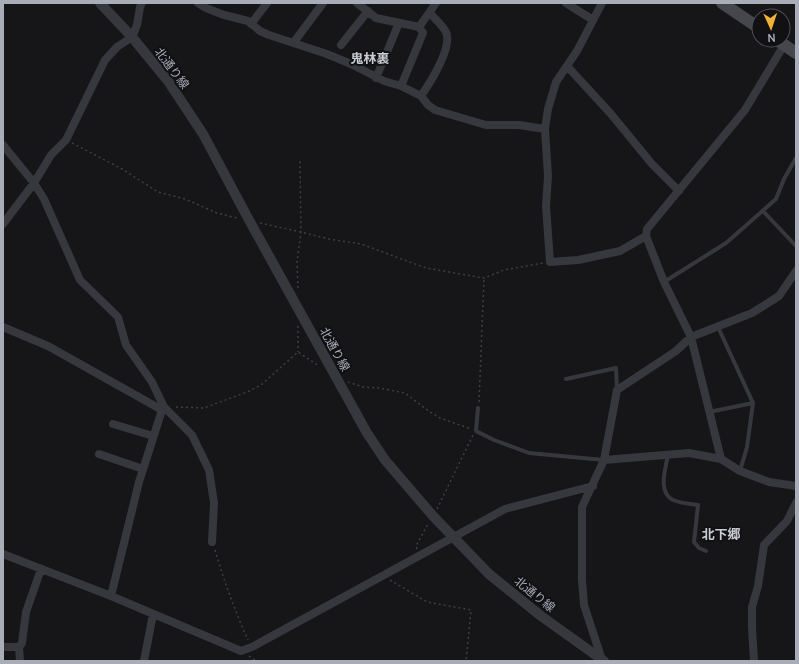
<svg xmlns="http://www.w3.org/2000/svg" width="799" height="664" viewBox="0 0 799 664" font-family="Manrope,'Noto Sans JP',sans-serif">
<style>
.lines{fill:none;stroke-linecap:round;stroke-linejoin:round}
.path{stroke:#3d3f44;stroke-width:1.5;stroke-dasharray:2 3;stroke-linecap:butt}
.service{stroke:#37383d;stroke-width:4}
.minor{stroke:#37383d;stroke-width:8}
.tertiary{stroke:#37383d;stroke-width:10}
.secondary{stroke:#45474d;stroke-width:12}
.labels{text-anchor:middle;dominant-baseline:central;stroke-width:4;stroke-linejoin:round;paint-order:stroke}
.street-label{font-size:12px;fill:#a8adb8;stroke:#111113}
.neighbourhood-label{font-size:13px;font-weight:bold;fill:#c9ccd4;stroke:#111113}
</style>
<rect width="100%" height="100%" fill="#161618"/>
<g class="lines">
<!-- path -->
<path class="path" d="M72,143L122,169L158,192L185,199L217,213L237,218
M260,223L301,232L329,239L361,244L426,268L484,278L504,270L543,263
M298,288L297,262L301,232L300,161
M298,326V352
M348,382L363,387L379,388L405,393L430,412L440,418L471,429
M479,402L484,278
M176,407L204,408L247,392L261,385L298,352L319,366
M437,509L473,435
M417,549L416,546L428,524
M215,550C224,581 235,611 248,640
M390,580L427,602L471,610L466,661
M249,656L256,661"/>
<!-- service -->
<path class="service" d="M763,211L796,246
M664,282L726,243L776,199L784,179L796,158
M566,379L616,368L617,390
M478,408L476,431L494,440L529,453L604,460
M709,412L753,403L718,327
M668,454C666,468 657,492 673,500C680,503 690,504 698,505L694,542L699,548L706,551
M740,471L747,447L753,403"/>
<!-- minor -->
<path class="minor" d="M198,3L206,8L224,15L248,21L260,31L269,35L327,54L351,64L384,81L401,86L421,96L428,105L435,110L486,125H519L545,129
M357,3L376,18L419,27L436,3
M566,3L593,20
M602,3L577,51L556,82L548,109L545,129L548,176L546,206L550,262L578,260L620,251L646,236
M251,24L267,3
M294,42L323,3
M341,45L368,11
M567,66L611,114L652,164L679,191
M376,78L399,23
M401,86L423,33L419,27
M421,96C430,83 453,47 446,32C442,25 435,19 430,13
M3,145L34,183L44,199L80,280L118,317L126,345L152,382L164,407L192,435L209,470L214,503L212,542
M3,224L34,183L51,155L66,140L105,60L117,47L132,37L137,25L140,7L142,3
M3,327L48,346L162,410
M113,424L153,436
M99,454L143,469
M721,459L691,337L664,282L646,236L647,229L745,110L784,45
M604,460L689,453L721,459L740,471L769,482L796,486
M3,554L111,596L241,651L252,647L505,509L593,486
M111,596L139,482L162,410L164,407
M3,647H19
M602,660L584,605L582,580V507L604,460L617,390L676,351L691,337L752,313L779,296L796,271
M20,661L19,647L22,643L26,612L41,569
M144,661L153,614
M754,661L752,628V607L758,586L764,545L787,521L796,503"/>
<!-- tertiary -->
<path class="tertiary" d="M100,3L132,37L168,81L203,134L249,220L367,433L385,460L433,516L489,574L541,616L604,661"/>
<!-- secondary -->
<path class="secondary" d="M722,3L759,28
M777,40L796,53"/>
</g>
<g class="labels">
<!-- street labels -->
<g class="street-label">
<text transform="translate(172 68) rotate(53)">北通り線</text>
<text transform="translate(335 349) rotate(61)">北通り線</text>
<text transform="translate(535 594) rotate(39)">北通り線</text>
</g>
<!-- neighbourhood labels -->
<g class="neighbourhood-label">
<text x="370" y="58">鬼林裏</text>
<text x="721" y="534">北下郷</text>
</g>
</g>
<!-- border -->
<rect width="799" height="664" fill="none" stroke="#a8adb8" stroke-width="8"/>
<!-- north arrow -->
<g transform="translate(771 28) rotate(177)"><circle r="19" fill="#111113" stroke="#4d4f55"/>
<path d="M0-3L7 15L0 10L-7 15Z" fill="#f2b134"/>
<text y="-6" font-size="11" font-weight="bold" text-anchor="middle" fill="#a8adb8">N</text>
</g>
</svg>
